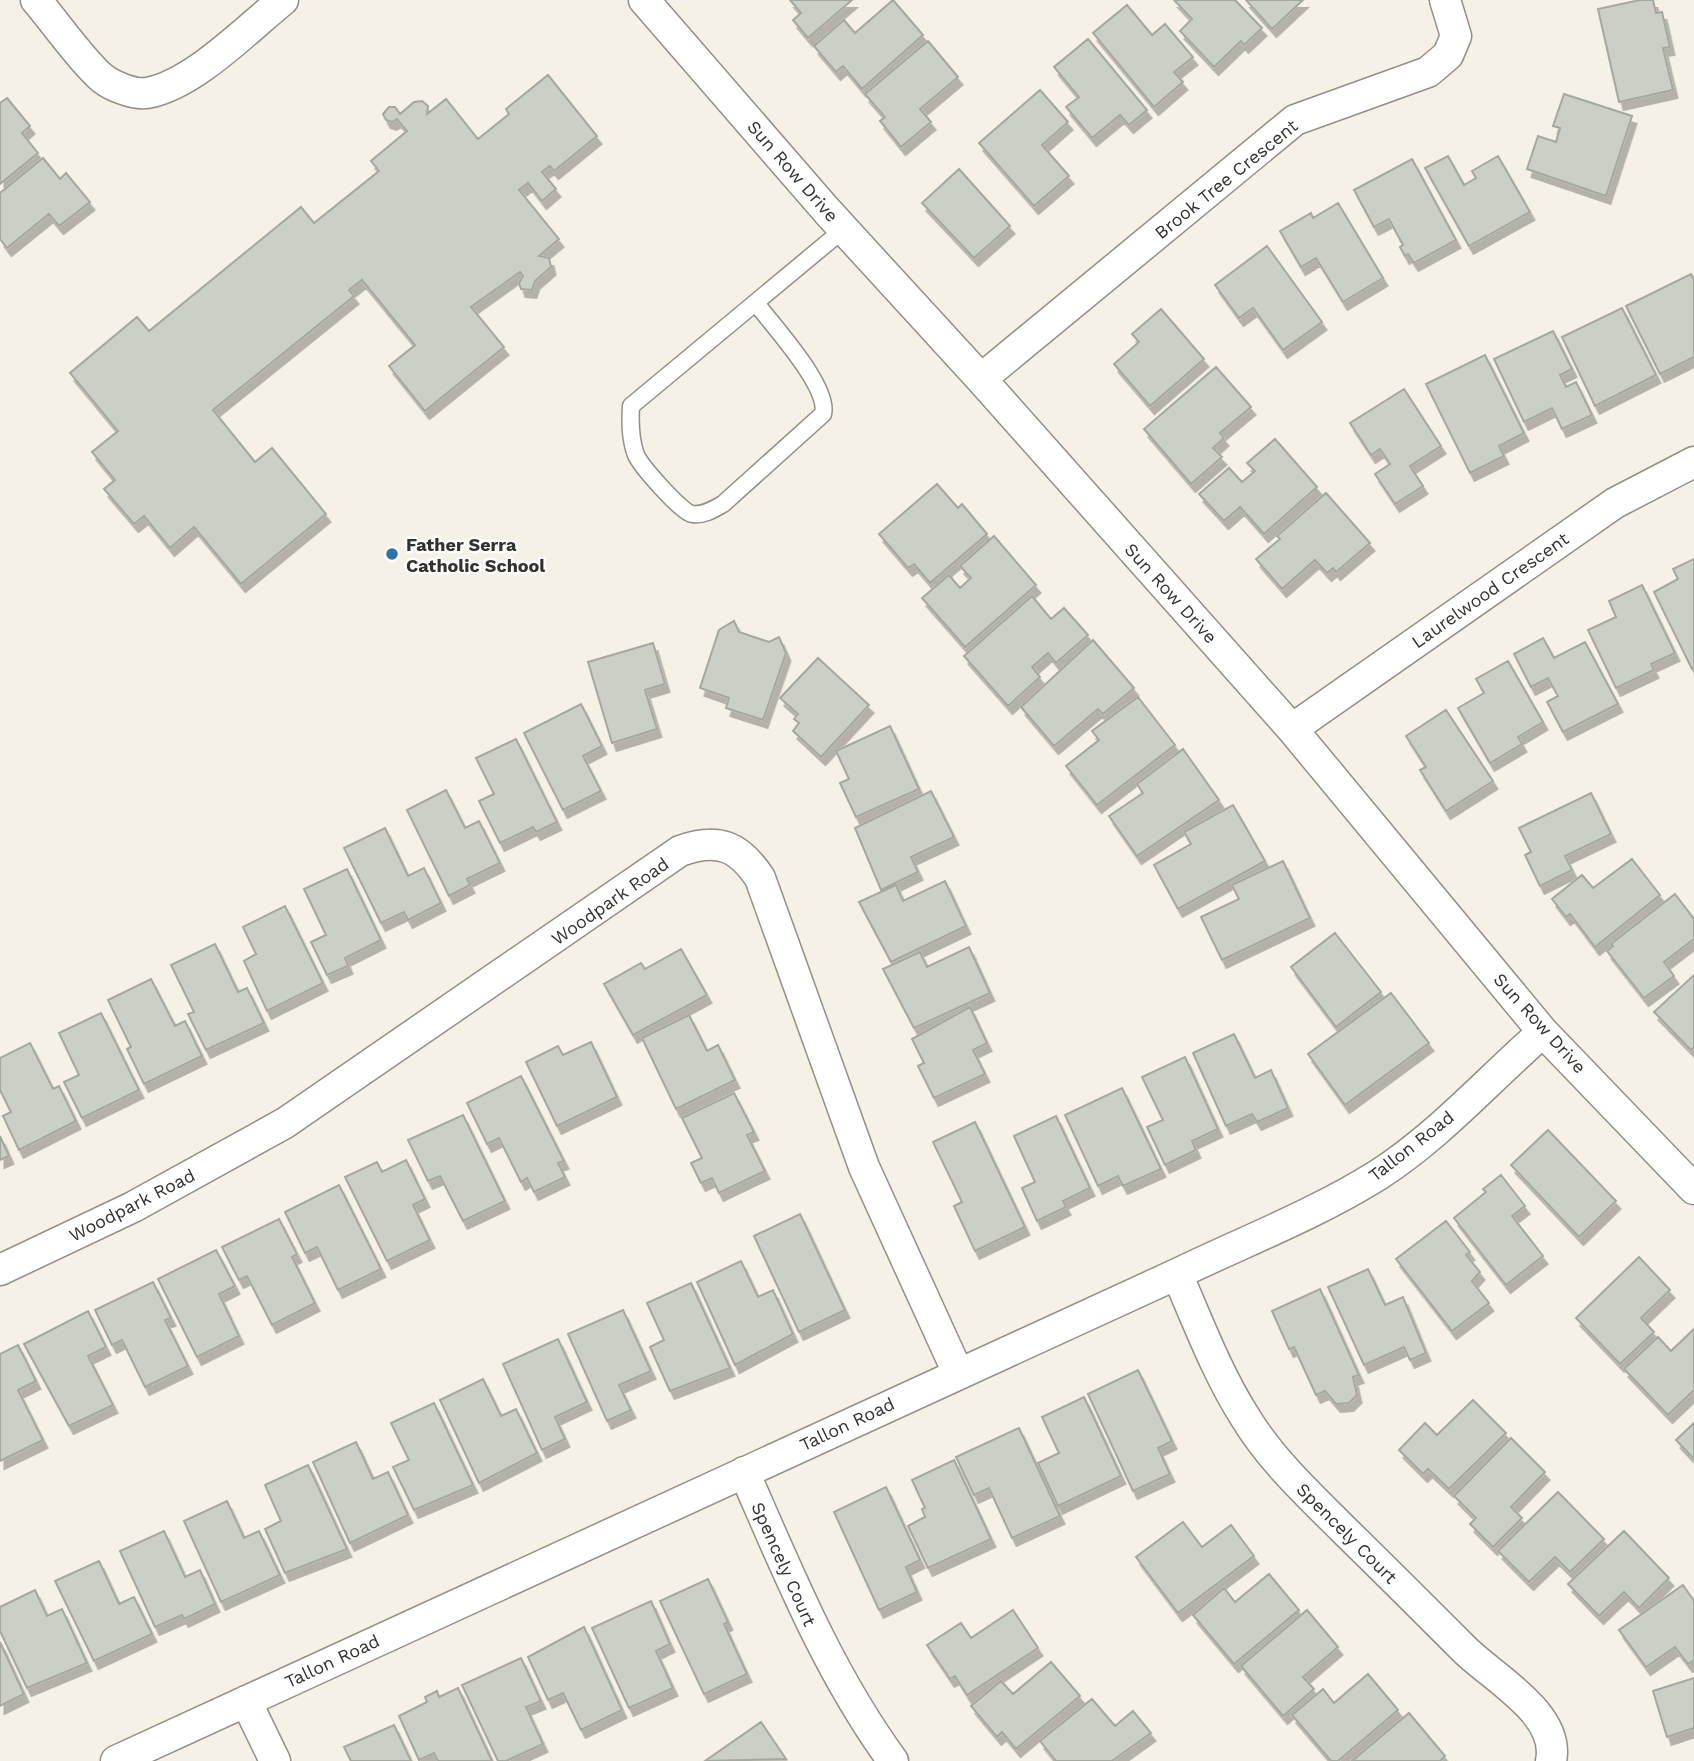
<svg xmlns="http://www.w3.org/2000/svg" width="1694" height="1761" viewBox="0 0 1694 1761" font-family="'Work Sans',sans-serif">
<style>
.building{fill:#cccfc5;stroke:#a5a89e;stroke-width:2;filter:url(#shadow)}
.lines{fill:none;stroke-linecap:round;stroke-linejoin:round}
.lane-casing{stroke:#938f85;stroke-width:19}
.street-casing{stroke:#938f85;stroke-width:33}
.lane{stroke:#fff;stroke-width:16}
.street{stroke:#fff;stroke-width:30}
.poi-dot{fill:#3173a9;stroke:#fff;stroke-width:2.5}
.labels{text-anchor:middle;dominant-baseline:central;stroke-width:5;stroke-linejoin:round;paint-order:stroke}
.street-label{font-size:18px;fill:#33312d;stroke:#fff}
.poi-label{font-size:18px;font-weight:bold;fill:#33312d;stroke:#fff;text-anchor:start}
</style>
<defs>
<filter id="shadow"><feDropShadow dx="4.5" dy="8" stdDeviation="0" flood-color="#0004"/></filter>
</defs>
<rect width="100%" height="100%" fill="#f5f1e6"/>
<!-- building -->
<path class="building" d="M790,0H852L808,38L793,20L801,13Z
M893,0L923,35L862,89L843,66L836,72L814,46L844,20L855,33Z
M1174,0H1235L1262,28L1244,45L1241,41L1214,67L1180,31L1192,19Z
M1246,0H1303L1272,29Z
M1640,0H1653L1656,13L1662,12L1670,47L1663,48L1673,90L1619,102L1598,9Z
M1127,5L1152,35L1165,24L1193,57L1174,72L1183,82L1154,107L1093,33Z
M1088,39L1147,110L1129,125L1120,115L1092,138L1066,107L1079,97L1054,67Z
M928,41L958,77L920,109L931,122L901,147L880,121L885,117L865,94Z
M548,75L597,136L554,171L550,166L542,172L556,189L542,201L528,183L519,190L559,239L539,256L549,258L551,267L535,281L532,290L521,289L519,283L523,276L520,272L471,307L504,347L425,411L389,366L415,345L362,280L349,290L354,296L213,410L255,462L272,448L326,514L241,584L194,527L170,548L144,516L134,524L104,489L115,480L92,452L118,431L70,373L137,317L149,331L301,207L314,223L379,171L371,161L407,131L397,119L392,122L386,120L383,114L389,107H395L400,114L414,102L422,101L428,106L427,114L446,99L478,139L509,114L506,109Z
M1040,90L1068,122L1042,145L1069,176L1034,206L979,143Z
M1564,94L1632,116L1606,196L1527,169L1538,136L1556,142L1560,128L1553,126Z
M7,98L30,126L22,133L38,153L0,184V103Z
M1448,156L1464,185L1476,178L1472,171L1498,156L1530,212L1469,246L1425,168Z
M43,158L60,179L66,173L90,202L59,226L49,214L7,248L0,239V193Z
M1412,159L1456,240L1414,263L1408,254L1405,256L1400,247L1403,245L1389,219L1374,227L1354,190Z
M959,169L1010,226L974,258L922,203Z
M1338,203L1383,278L1343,302L1316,258L1301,267L1280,231L1311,213L1313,218Z
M1267,246L1322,322L1283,350L1253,308L1239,318L1215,285Z
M1691,274L1694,280V357L1660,374L1626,306Z
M1622,308L1656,375L1595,406L1562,337Z
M1161,309L1204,359L1150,406L1114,364L1139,342L1132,334Z
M1553,331L1572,369L1560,375L1566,387L1576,382L1592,415L1562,429L1552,408L1524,422L1494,359Z
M1485,355L1524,433L1499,446L1504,456L1470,473L1426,384Z
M1216,367L1251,407L1220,433L1224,438L1213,448L1222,457L1191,484L1144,429Z
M1404,389L1441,446L1410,466L1423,486L1395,504L1375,474L1390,464L1380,449L1371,455L1350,423Z
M1275,439L1317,487L1264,534L1240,507L1224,521L1199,494L1229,468L1242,482L1255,471L1247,463Z
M937,484L958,508L962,504L987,534L930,583L914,564L908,568L879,534Z
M1326,493L1370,543L1336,572L1333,568L1327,573L1315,560L1282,589L1256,559L1280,539L1277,536Z
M994,536L1036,585L965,647L922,598L949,575L960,588L971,578L960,566Z
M1694,559V668L1692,669L1654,592L1678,579L1673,569Z
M1642,585L1675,653L1651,664L1654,670L1616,688L1588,630L1616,617L1609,601Z
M1032,596L1051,619L1064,608L1088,635L1056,663L1048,653L1032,667L1040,677L1008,706L964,656Z
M734,621L739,632L769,642L779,637L786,653L763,720L726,708L729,698L700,688L719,630Z
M1543,638L1554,658L1585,642L1618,704L1563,732L1547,702L1558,696L1548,678L1531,687L1514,654Z
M1093,640L1134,688L1103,714L1098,709L1054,746L1021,707Z
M653,643L665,684L645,690L657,729L612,743L588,662Z
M818,658L869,705L821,757L793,731L799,723L794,719L798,714L780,698Z
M1508,661L1543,722L1518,737L1522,744L1490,763L1458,708L1484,693L1476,679Z
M1138,697L1175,745L1097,805L1066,766L1099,740L1092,731Z
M581,704L602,746L583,756L601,791L563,810L524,733Z
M1446,710L1493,781L1446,811L1420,770L1426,767L1406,736Z
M890,726L919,789L856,817L840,783L849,779L836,751Z
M516,739L557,822L536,832L533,827L500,843L479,801L494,794L476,758Z
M1183,749L1219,800L1137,856L1109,816L1143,793L1137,784Z
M446,790L465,828L479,821L500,863L467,879L470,885L449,896L407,810Z
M931,791L954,837L911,857L918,872L881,890L855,828Z
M1591,793L1611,834L1565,856L1572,870L1540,886L1525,855L1531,852L1519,828Z
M1233,805L1265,861L1178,909L1154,865L1191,844L1184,832Z
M385,828L408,876L424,868L441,903L408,920L404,912L381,923L344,848Z
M1632,859L1660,895L1595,947L1570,914L1566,917L1552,899L1582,875L1593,888Z
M1283,861L1310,918L1222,960L1201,917L1239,899L1232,885Z
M347,869L381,940L345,958L348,966L327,975L311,942L326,935L304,889Z
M945,881L966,926L891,962L859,902L896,885L903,901Z
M1675,894L1694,919V939L1664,962L1674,976L1644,998L1607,951L1613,946L1611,944Z
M285,906L323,983L267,1011L244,961L256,954L243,927Z
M1335,933L1381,992L1336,1027L1291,967Z
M215,944L238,992L247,988L264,1023L206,1050L188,1014L194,1012L171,965Z
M969,947L990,993L914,1028L883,969L920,952L927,967Z
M681,949L707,995L633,1035L604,984L641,963L645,969Z
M1694,975V1047L1691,1050L1654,1012Z
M151,979L175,1026L185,1021L202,1056L144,1084L127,1049L131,1047L108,1000Z
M1391,993L1429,1043L1345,1105L1308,1054Z
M970,1007L987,1043L973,1050L985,1074L934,1098L918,1066L924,1063L912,1039Z
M101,1013L139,1090L82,1118L64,1082L79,1075L59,1033Z
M689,1015L707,1051L718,1045L735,1080L676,1109L642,1038Z
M1234,1034L1255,1078L1271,1070L1288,1108L1257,1122L1252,1114L1226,1126L1193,1053Z
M591,1042L617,1097L557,1126L526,1062L558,1046L563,1055Z
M30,1043L53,1089L59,1086L76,1121L19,1150L3,1116L11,1112L0,1090V1058Z
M1185,1057L1218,1129L1192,1141L1196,1150L1165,1165L1147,1127L1163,1120L1142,1077Z
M521,1076L564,1161L558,1163L565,1177L534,1192L527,1178L521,1182L499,1138L487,1144L467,1103Z
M1122,1088L1161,1169L1123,1186L1118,1176L1098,1186L1065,1115Z
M734,1093L754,1132L747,1135L765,1171L719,1193L712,1178L701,1183L691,1163L702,1158L682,1118Z
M463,1115L505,1201L463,1221L440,1176L428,1181L408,1140Z
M1056,1116L1090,1188L1063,1201L1066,1207L1037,1221L1022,1188L1035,1182L1014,1136Z
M975,1122L1025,1227L975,1251L954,1206L962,1202L933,1142Z
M1548,1130L1616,1201L1579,1237L1511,1165Z
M0,1136L9,1156L0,1160Z
M406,1160L425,1199L413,1205L430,1240L387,1261L345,1177L377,1162L382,1172Z
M1501,1175L1525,1206L1512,1216L1543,1256L1506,1285L1454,1218L1486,1192L1483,1189Z
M339,1185L381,1269L338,1290L317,1247L305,1253L285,1212Z
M800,1214L845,1310L799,1332L754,1236Z
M279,1219L297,1254L292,1257L315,1303L272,1325L247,1276L239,1280L222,1247Z
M1446,1221L1470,1252L1466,1255L1480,1272L1472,1281L1489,1303L1452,1331L1396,1259Z
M216,1250L235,1286L219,1294L239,1336L197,1357L158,1279Z
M1639,1257L1670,1290L1641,1318L1654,1332L1620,1364L1576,1318Z
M741,1261L758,1297L773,1290L793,1334L735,1365L697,1282Z
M1368,1269L1385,1305L1403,1297L1426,1353L1410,1360L1404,1347L1364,1365L1328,1287Z
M153,1282L171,1318L165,1320L188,1366L145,1387L122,1340L112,1345L95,1310Z
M691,1283L730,1368L670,1391L650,1347L664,1340L647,1303Z
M1320,1289L1359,1375L1353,1377L1357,1395L1349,1403L1336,1404L1325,1391L1316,1395L1294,1347L1289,1349L1272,1311Z
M623,1310L651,1371L619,1385L631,1410L607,1421L568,1334Z
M88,1311L106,1347L88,1356L113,1405L69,1426L24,1344Z
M1694,1329V1390L1668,1415L1624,1369L1658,1337L1671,1351Z
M558,1339L587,1402L555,1417L565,1439L542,1450L503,1364Z
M18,1345L36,1381L18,1390L43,1440L0,1461V1354Z
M1138,1370L1172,1441L1158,1448L1170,1474L1133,1491L1088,1394Z
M483,1379L501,1416L516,1409L537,1453L479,1483L440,1400Z
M1084,1397L1121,1476L1058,1506L1038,1463L1059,1453L1042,1417Z
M1473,1400L1506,1433L1449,1489L1428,1469L1423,1474L1399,1450L1425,1423L1437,1435Z
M434,1403L473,1485L414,1510L393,1467L409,1460L391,1423Z
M1694,1423V1459L1676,1440Z
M1019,1428L1060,1516L1012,1538L989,1488L974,1495L956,1457Z
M1511,1438L1545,1472L1511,1507L1522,1518L1493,1547L1470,1524L1476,1518L1454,1496Z
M356,1442L373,1479L388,1472L408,1515L350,1543L313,1462Z
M954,1460L991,1539L928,1568L908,1526L925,1517L922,1509L925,1508L912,1480Z
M308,1465L347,1549L285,1573L265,1529L281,1521L265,1485Z
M886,1487L920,1560L906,1567L917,1592L879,1610L834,1512Z
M1558,1492L1604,1539L1570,1572L1555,1557L1529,1582L1498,1551Z
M227,1501L244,1538L259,1531L280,1575L221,1602L184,1521Z
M1183,1522L1202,1547L1231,1525L1254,1556L1178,1613L1136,1557Z
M164,1531L185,1577L200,1570L215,1604L184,1619L182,1615L155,1627L120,1551Z
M1624,1531L1669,1578L1639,1608L1624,1592L1599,1616L1568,1584Z
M99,1561L119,1604L134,1597L152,1634L94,1661L55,1581Z
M1269,1574L1299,1610L1234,1664L1193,1615L1224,1588L1235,1602Z
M708,1579L728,1622L724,1624L747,1674L704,1694L660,1601Z
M1683,1585L1694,1601V1660L1688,1664L1675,1647L1646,1667L1619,1630Z
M35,1590L47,1616L62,1609L87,1663L27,1688L0,1631V1607Z
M651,1601L670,1644L656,1651L673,1688L629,1708L592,1628Z
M1013,1610L1038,1648L967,1695L955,1676L950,1679L927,1645L961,1623L971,1638Z
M1307,1610L1338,1647L1303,1677L1314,1689L1283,1716L1241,1666Z
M584,1627L622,1710L581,1730L563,1693L548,1700L528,1657Z
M0,1642L24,1694L0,1706Z
M521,1658L541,1701L526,1707L543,1744L506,1761H498L462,1685Z
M1051,1662L1080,1696L1016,1749L1002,1732L997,1737L971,1706L1001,1681L1013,1694Z
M1368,1674L1398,1710L1338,1761H1331L1292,1715L1323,1689L1334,1703Z
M1694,1678V1728L1667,1737L1653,1691Z
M458,1688L492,1761H438L434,1753L419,1760L399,1716L427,1702L425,1697L437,1691L439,1697Z
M1092,1699L1115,1726L1133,1711L1151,1733L1112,1761H1056L1040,1741Z
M1409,1713L1445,1756L1440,1761H1352Z
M761,1722L786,1759L705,1761Z
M394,1725L411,1761H351L344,1747Z"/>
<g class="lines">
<!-- lane casing -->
<g class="lane-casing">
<path id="lane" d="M756,303C773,326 830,387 823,414L723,504C714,509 703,516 692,514C681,512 641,466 636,455C630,439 630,423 631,406C702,347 773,288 844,229"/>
</g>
<!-- street casing -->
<g class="street-casing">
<path id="street" d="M36,0C55,22 81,60 102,78C112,86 134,95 147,93C193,85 247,29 283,0
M644,0L827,211L981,379L1292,729L1543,1032L1694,1189
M981,379L1295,120L1428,72L1448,55L1456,36L1445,0
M1292,729L1615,503L1694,462
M0,1270L133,1207L285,1123L680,851C718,837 739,846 760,878L864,1167L958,1373
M1177,1274C1198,1322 1217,1373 1245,1417C1271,1460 1308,1494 1343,1529C1384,1569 1424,1609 1464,1649C1493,1678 1561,1714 1551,1761
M744,1472C788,1572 828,1672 893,1761
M246,1701L275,1761
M116,1761L1177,1274C1243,1242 1316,1214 1378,1175C1439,1136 1489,1079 1543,1032"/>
</g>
<!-- lane -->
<use href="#lane" class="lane"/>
<!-- street -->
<use href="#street" class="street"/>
</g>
<!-- markers -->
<circle class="poi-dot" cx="392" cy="554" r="7"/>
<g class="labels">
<!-- street labels -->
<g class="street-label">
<text transform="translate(793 171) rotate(49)">Sun Row Drive</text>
<text transform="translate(1226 179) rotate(-39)">Brook Tree Crescent</text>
<text transform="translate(1490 590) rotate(-35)">Laurelwood Crescent</text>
<text transform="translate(1171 593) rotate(48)">Sun Row Drive</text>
<text transform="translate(610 901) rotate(-35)">Woodpark Road</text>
<text transform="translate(1540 1023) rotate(48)">Sun Row Drive</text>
<text transform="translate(1411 1146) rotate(-38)">Tallon Road</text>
<text transform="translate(132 1205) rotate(-27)">Woodpark Road</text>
<text transform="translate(847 1424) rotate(-25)">Tallon Road</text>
<text transform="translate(1347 1533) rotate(45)">Spencely Court</text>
<text transform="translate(784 1564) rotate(66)">Spencely Court</text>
<text transform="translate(332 1661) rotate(-25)">Tallon Road</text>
</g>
<!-- poi labels -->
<g class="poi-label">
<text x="406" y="544">Father Serra<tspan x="406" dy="21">Catholic School</tspan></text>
</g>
</g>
</svg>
